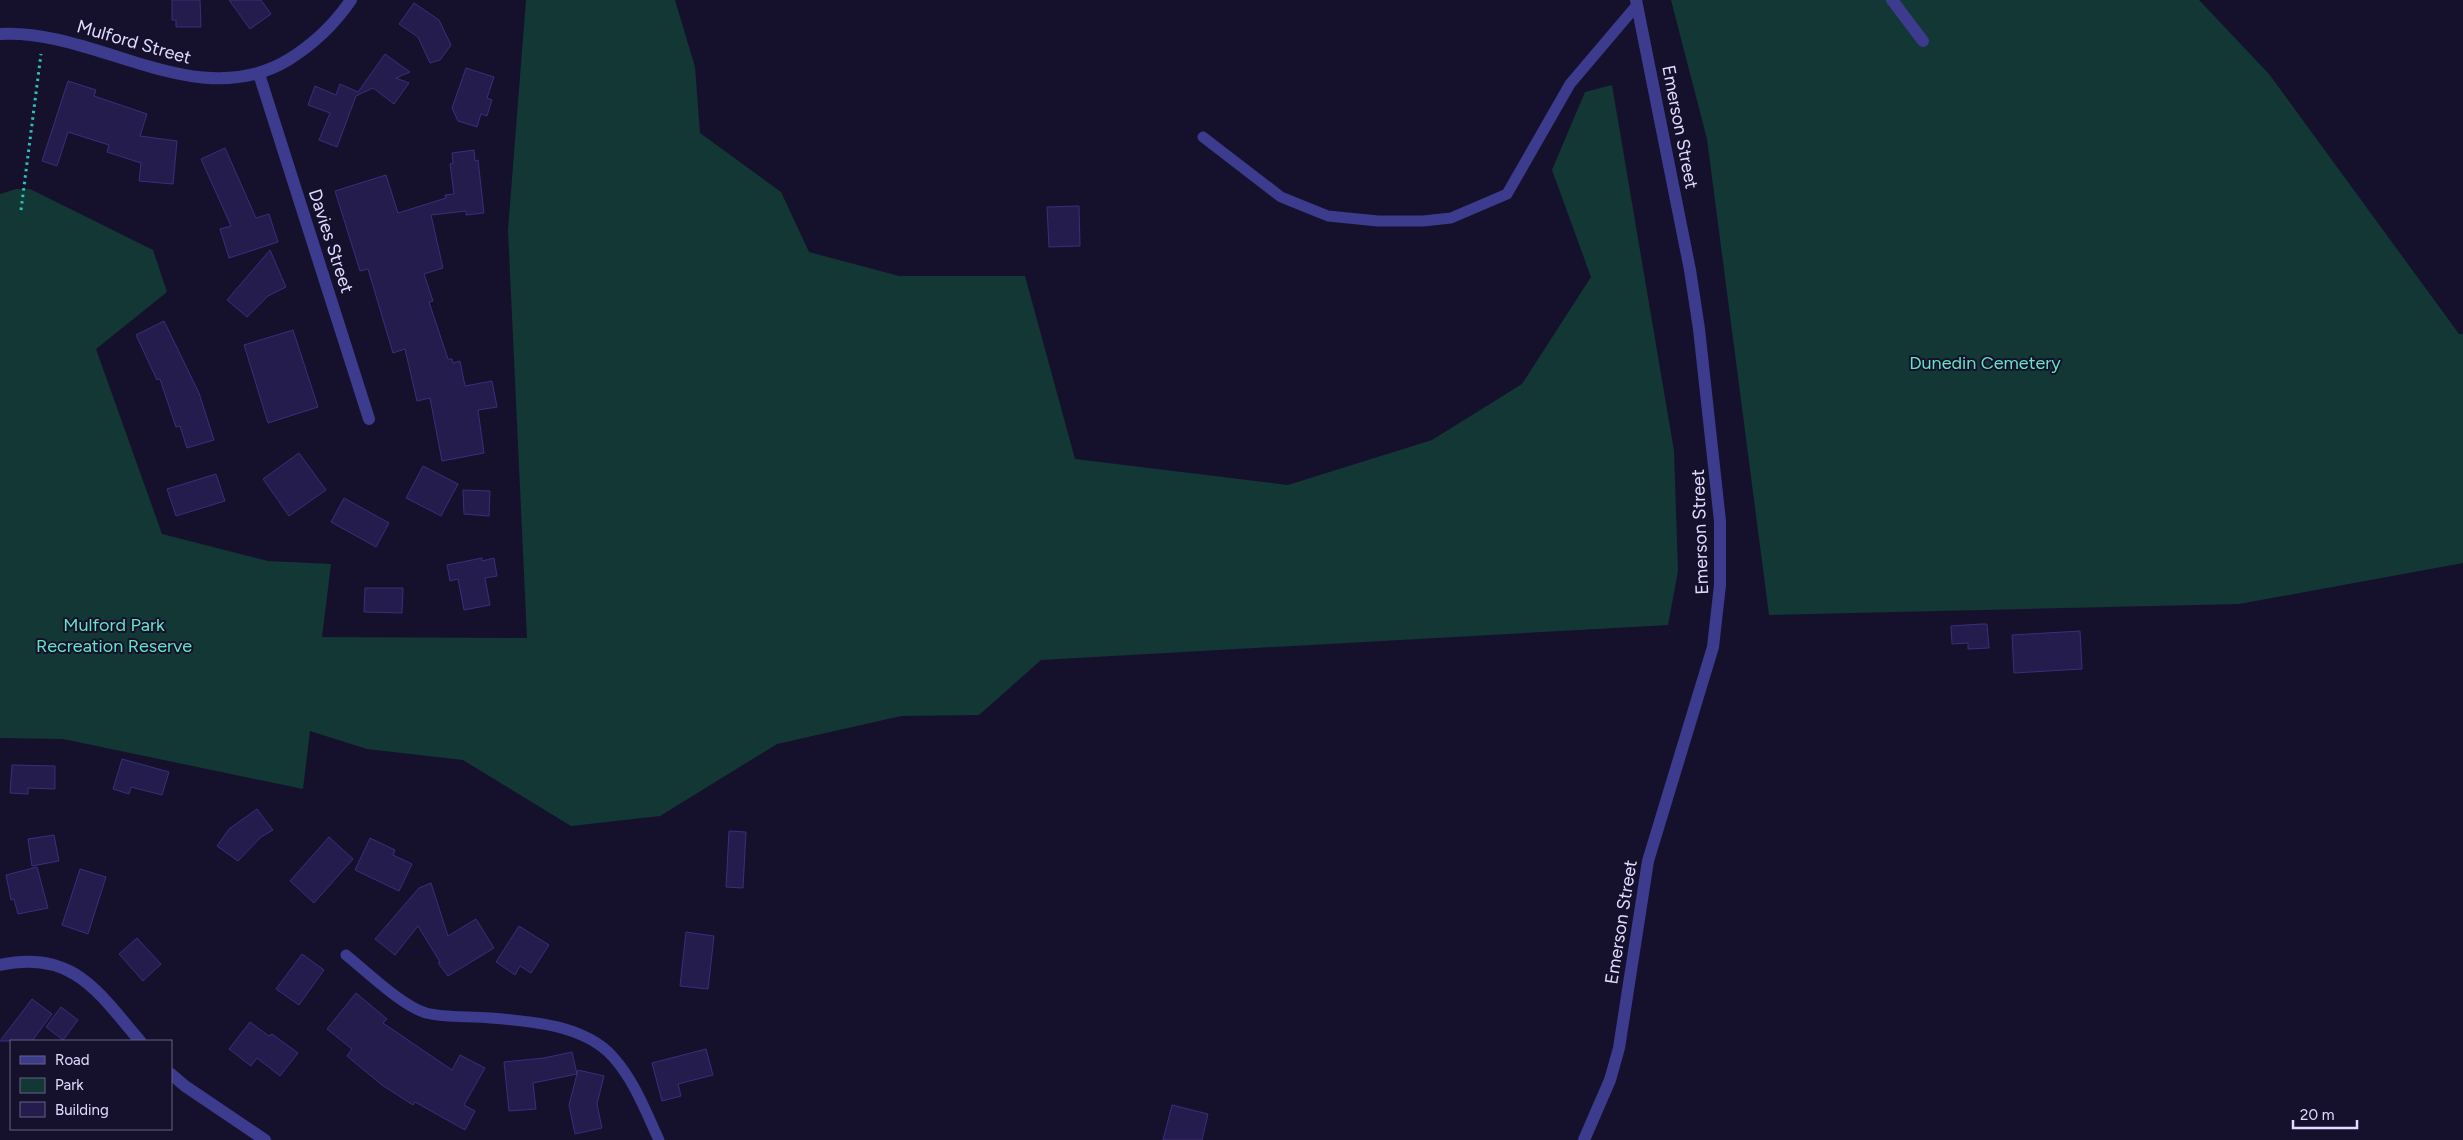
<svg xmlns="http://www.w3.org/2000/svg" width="2463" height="1140" font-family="Figtree,sans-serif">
<rect width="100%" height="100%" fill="#15112d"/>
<!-- green -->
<path fill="#133735" d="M526,0H675L695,67L700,133L781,192L809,252L899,276H1025L1075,459L1288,485L1432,440L1522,384L1591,277L1552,170L1585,92L1612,85L1674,451L1678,571L1668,625L1041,660L979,715L901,716L777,744L660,816L571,826L463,760L367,749L310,731L303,789L63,739L0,738V194L16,189H30L153,250L167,292L96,349L162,534L268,561L331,564L322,637L527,638L508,230Z
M1671,0H2199L2269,74L2459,334H2463V563L2239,604L1769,615L1707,139Z"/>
<!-- building -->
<path fill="#251c4e" stroke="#3c2d7b" d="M172,0H200L201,27H176V20H172Z
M229,0H261L271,14L250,29Z
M414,3L439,20L451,45L440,60L430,63L418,37L399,24Z
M385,54L410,72L396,78L409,83L394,104L373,88L356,96L337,147L319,140L330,113L308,105L315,86L336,95L340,84L358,92Z
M466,68L494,77L487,98L492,100L487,116L481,114L477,127L458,121L452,108Z
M68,81L96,90L94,96L147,114L140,136L177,141L173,184L139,181L141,163L107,152L109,145L68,132L57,166L42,161Z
M225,148L256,218L269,214L278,242L229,258L220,229L231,226L201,159Z
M474,150L475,161L478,160L484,213L466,215V211L431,215L443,268L424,274L433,301L429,302L448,359H452L453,363L460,361L465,386L492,381L497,407L478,410L484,453L442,461L430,398L417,401L405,349L393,353L368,269L360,271L335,191L386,175L398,213L446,198L445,195L454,194L450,164L453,163L452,153Z
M1079,206L1080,246L1049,247L1047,207Z
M270,250L286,287L268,296L247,317L227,300Z
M164,321L199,393L214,440L187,448L180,426L176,427L160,379L157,380L136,335Z
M293,330L318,407L268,423L244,345Z
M299,453L326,490L289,516L263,479Z
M423,466L458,484L441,516L406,498Z
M216,474L225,501L176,516L167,489Z
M463,490L490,491L489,516L464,514Z
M344,498L389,523L376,547L331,522Z
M482,558V561L494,558L497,576L485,578L490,605L464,610L458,579L450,581L447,565Z
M365,588H403L402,613L364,612Z
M1982,624H1987L1989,648L1968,649V643L1952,644L1951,626Z
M2080,631L2082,669L2014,673L2012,635Z
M122,759L169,772L162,795L131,787L129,794L113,789Z
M12,765L55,766V789L28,788V794L10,793Z
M257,809L273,830L261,837L238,861L217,846L229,829Z
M729,831L746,832L743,888L726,887Z
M54,835L59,861L32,866L28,839Z
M329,837L353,859L314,903L290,881Z
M370,838L395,850L393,855L412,864L399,891L355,870Z
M37,867L48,908L18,914L14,899L11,900L6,875Z
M80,869L106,877L88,934L62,925Z
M431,883L448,936L476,919L494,948L448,976L438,963L440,962L418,926L395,955L375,939L419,888Z
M519,926L549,945L531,973L520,966L515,975L496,962Z
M686,932L714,936L708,989L680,986Z
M137,938L161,964L143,981L119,954Z
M302,954L324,970L299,1005L276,989Z
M356,993L387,1019L383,1023L452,1070L460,1055L485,1068L464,1105L475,1111L465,1130L415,1102L413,1105L382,1085L347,1056L352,1049L327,1029Z
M32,999L52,1014L32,1041H0Z
M61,1007L78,1020L63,1040L46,1027Z
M250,1022L269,1036L272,1034L298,1053L280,1076L257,1058L251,1066L229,1049Z
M706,1049L713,1075L678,1084L681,1096L662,1101L652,1063Z
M572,1052L577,1074L533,1083L536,1109L509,1111L504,1062L544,1058Z
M578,1070L604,1076L597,1104L602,1128L575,1134L569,1105Z
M1172,1105L1208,1114L1202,1140H1163Z"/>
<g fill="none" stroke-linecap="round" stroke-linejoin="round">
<!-- path -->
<path stroke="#2dc2b7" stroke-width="3" stroke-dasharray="2.5 4" stroke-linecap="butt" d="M21,210L41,54"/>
<!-- service -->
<path stroke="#3c3b8d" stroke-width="11" d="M1203,137L1281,197L1328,216L1378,221H1423L1451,218L1507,194L1570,84L1637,5
M346,955C366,971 402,1006 426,1013C446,1018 469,1016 490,1018C530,1021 585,1025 613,1057C634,1080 646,1112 659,1140"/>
<!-- minor -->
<path stroke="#3c3b8d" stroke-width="12" d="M1892,0L1923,41
M0,34C96,28 196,115 288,60C314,44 334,25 351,0
M259,74L369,419
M0,965C73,949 98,992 140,1041
M171,1074L185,1086L265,1140
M1584,1140L1610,1080L1619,1048L1648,861L1713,647L1720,585V521L1699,329L1690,270L1636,0"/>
</g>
<g text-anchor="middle" stroke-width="4" stroke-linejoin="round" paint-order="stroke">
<!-- street labels -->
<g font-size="18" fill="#e0dcff" stroke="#15112d">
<text transform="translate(134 42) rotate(16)" y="6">Mulford Street</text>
<text transform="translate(1680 127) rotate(79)" y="6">Emerson Street</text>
<text transform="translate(331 241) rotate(72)" y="6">Davies Street</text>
<text transform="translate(1700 532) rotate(-92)" y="6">Emerson Street</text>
<text transform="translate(1621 922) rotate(-81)" y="6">Emerson Street</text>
</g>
<!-- park labels -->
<g font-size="18" fill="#63e5c2" stroke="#15112d">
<text x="1985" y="369">Dunedin Cemetery</text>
<text x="114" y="631">Mulford Park<tspan x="114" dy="21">Recreation Reserve</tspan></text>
</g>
</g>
<!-- legend -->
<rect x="10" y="1040" width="162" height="90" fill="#15112d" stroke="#666281"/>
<rect x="20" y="1056" width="25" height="8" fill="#3c3b8d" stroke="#666281"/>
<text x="55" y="1065" font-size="15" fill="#e0dcff">Road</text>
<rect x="20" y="1078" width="25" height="15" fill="#133735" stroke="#666281"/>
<text x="55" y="1090" font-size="15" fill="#e0dcff">Park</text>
<rect x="20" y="1102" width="25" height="15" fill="#251c4e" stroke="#666281"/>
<text x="55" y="1115" font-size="15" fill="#e0dcff">Building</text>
<!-- scale -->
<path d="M2293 1120v8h64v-8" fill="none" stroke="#e0dcff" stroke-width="2.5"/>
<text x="2300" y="1120" font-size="15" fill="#e0dcff" stroke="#15112d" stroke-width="4" paint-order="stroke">20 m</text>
</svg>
